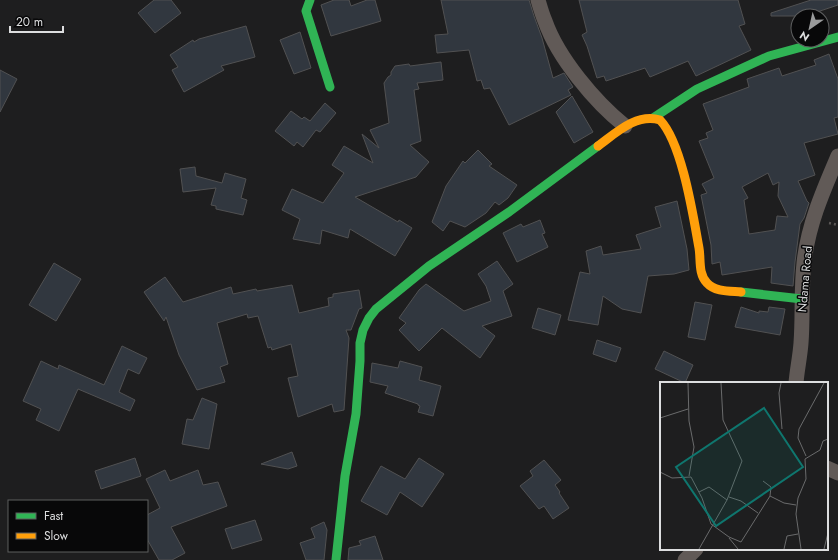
<svg xmlns="http://www.w3.org/2000/svg" width="838" height="560" font-family="Jost,sans-serif">
<rect width="100%" height="100%" fill="#1e1e1f"/>
<!-- building -->
<path fill="#31373f" stroke="#515152" fill-rule="evenodd" d="M154,0H171L181,13L155,33L138,13Z
M334,0H349L351,6L367,0H375L381,21L331,36L321,5Z
M441,0H529L534,16L542,38L553,78L564,73L573,87L568,90L571,95L509,125L490,88L484,89L481,80L477,81L469,50L437,53L435,35L448,34Z
M579,0H738L745,24L739,26L751,50L696,76L688,61L650,77L645,68L606,81L604,76L597,78L587,46L582,35L587,32Z
M811,0H838V5L805,16H771V13Z
M246,26L255,57L221,66L224,70L184,92L172,70L178,67L170,55L193,40L194,42L199,39Z
M300,32L311,68L294,74L280,40Z
M829,54L838,79V117L834,118L838,134L804,143L815,175L798,181L807,201L809,203L804,218L800,224L795,262L793,286L771,283L772,267L722,275L720,262L712,264L711,245L701,195L707,193L702,184L714,178L699,141L708,138L706,133L713,130L703,104L749,87L747,79L779,68L782,76L816,65L814,60ZM768,173L773,185L779,182L778,196L788,217L777,216L775,230L749,234L744,200L748,198L742,187Z
M441,62L443,80L417,83L419,89L414,90L421,141L410,145L429,162L416,177L355,197L398,222L399,220L412,228L395,256L350,229L348,238L322,230L320,244L293,239L300,219L282,210L292,189L323,203L344,173L332,165L344,146L373,163L362,134L379,148L370,130L389,123L384,83L388,77L391,75V72L395,66L409,64L410,66Z
M0,70L17,79L0,112Z
M572,96L593,132L574,143L556,112Z
M325,103L336,113L320,132L316,130L303,147L297,142L294,146L275,131L291,111L302,119L304,117L310,121Z
M478,150L492,164L489,166L517,185L508,198L499,205L495,202L486,213L465,227L450,221L443,231L432,222L446,186L463,161L465,163Z
M195,167L196,176L222,183L225,173L246,179L241,198L247,200L243,215L216,209V206L211,205L216,188L183,192L180,169Z
M677,201L687,249L689,270L674,274L648,276L641,313L622,309L603,296L598,325L568,320L580,272L590,274L586,251L601,246L603,255L641,249L636,235L661,227L655,207Z
M540,220L545,233L542,234L548,247L517,262L503,233L521,224L523,227Z
M497,261L513,284L503,291L512,316L482,326L495,336L480,358L442,328L419,351L399,330L406,323L399,318L419,290L426,284L464,311L491,301L486,286L478,274Z
M54,263L81,279L56,321L29,305Z
M165,277L183,302L231,287L233,294L256,289L257,291L292,285L299,313L329,306L328,298L333,297V294L359,290L362,308L359,309L351,330H346L349,338L344,410L334,412L332,404L298,417L288,378L298,376L291,344L272,350L271,347L268,348L258,316L248,318L247,314L217,323L228,364L220,367L225,382L197,390L179,355L166,317L164,321L144,292Z
M695,302L712,305L705,340L688,337Z
M741,307L759,313V311L768,312L769,307L785,309L780,335L735,327Z
M538,308L561,315L555,335L532,328Z
M597,340L621,348L616,362L593,354Z
M122,346L147,358L139,374L128,369L119,392L135,400L130,411L78,389L59,431L36,420L41,409L23,401L41,361L58,369L59,365L104,385Z
M664,351L693,365L685,383L655,369Z
M400,361L422,367L419,380L441,386L433,416L418,412L420,406L418,405V404L385,393L388,386L370,382L372,363L398,368Z
M202,398L217,404L209,449L182,444L187,419L193,420Z
M292,452L297,466L288,469L261,464Z
M135,458L141,476L101,489L95,471Z
M419,458L444,474L422,507L400,492L387,515L361,501L381,466L405,479Z
M544,460L561,480L555,485L560,492L559,493L569,508L553,519L544,506L539,509L520,486L533,476L530,471Z
M165,470L170,481L198,470L203,485L218,482L227,506L171,527L185,553L172,560H159L147,539V515L160,508L146,479Z
M255,520L262,540L232,549L225,529Z
M324,522L327,530L324,560H306L300,543L315,538L311,528Z
M375,536L383,560H348L349,548L361,545L359,541Z"/>
<g fill="none" stroke-linecap="round" stroke-linejoin="round">
<!-- path -->
<path stroke="#5a5756" stroke-width="2.5" stroke-dasharray="2 3" stroke-linecap="butt" d="M829,223L838,225"/>
<!-- street -->
<path stroke="#615a57" stroke-width="15" d="M538,0C540,7 542,14 545,21C558,58 595,102 625,126
M796,383C797,370 800,357 801,343C803,317 801,290 804,263C808,225 823,191 838,156
M827,468L838,473
M685,560L696,549"/>
<!-- fast -->
<path stroke="#30b455" stroke-width="9" d="M310,0L306,11L330,87
M653,118L697,89L769,56L838,37
M741,292L802,299
M336,560L345,476L356,414L360,361V343L363,330L369,318L376,309L429,266L509,212L598,146"/>
<!-- slow -->
<path stroke="#ff9f0a" stroke-width="9" d="M598,146C616,133 636,113 660,120C682,143 693,215 699,248C701,259 698,274 707,283C715,292 730,291 741,292"/>
</g>
<g text-anchor="middle" stroke-width="3" stroke-linejoin="round" paint-order="stroke">
<!-- street labels -->
<g font-size="12" fill="#dddedf" stroke="#080809">
<text transform="translate(805 279) rotate(-85)" y="4">Ndama Road</text>
</g>
</g>
<!-- overview -->
<g transform="translate(660 382)">
<rect width="168" height="168" fill="#1e1e1f"/>
<path fill="none" stroke="#6a6b6c" stroke-width="1" d="M28,1L29,39L34,65L29,94M121,1L119,11L122,47M0,36L28,27M146,74L138,56L139,47L164,1M0,90L12,96L31,95L42,116L51,142M39,110L49,105L67,118L82,79L63,38L61,1M110,114L124,121L136,123M69,115L81,119L98,131M51,142L69,155L81,160L110,114L111,105L103,99M69,156L78,167M39,167L67,118M124,167L127,154L138,152M141,167L136,132L138,116L146,97L145,77L160,68L163,59L168,57M164,167L168,151"/>
<path fill="#0f766e" fill-opacity="0.15" stroke="#0f766e" stroke-width="2" d="M104,26L143,85L56,144L16,85Z"/>
<rect width="168" height="168" fill="none" stroke="#dddedf" stroke-width="2"/>
</g>
<!-- legend -->
<rect x="8" y="500" width="140" height="52" fill="#080809" stroke="#5d5e5f"/>
<rect x="16" y="513" width="20" height="6" fill="#30b455" stroke="#5d5e5f"/>
<text x="44" y="520" font-size="12" fill="#dddedf">Fast</text>
<rect x="16" y="533" width="20" height="6" fill="#ff9f0a" stroke="#5d5e5f"/>
<text x="44" y="540" font-size="12" fill="#dddedf">Slow</text>
<!-- north arrow -->
<g transform="translate(810 28) rotate(214)"><circle r="19" fill="#080809" stroke="#5d5e5f"/>
<path d="M0-3L7 15L0 10L-7 15Z" fill="#9a9b9c"/>
<text y="-6" font-size="11" font-weight="bold" text-anchor="middle" fill="#dddedf">N</text>
</g>
<!-- scale -->
<path d="M10 26v6h53v-6" fill="none" stroke="#dddedf" stroke-width="2"/>
<text x="16" y="26" font-size="12" fill="#dddedf" stroke="#080809" stroke-width="3" paint-order="stroke">20 m</text>
</svg>
